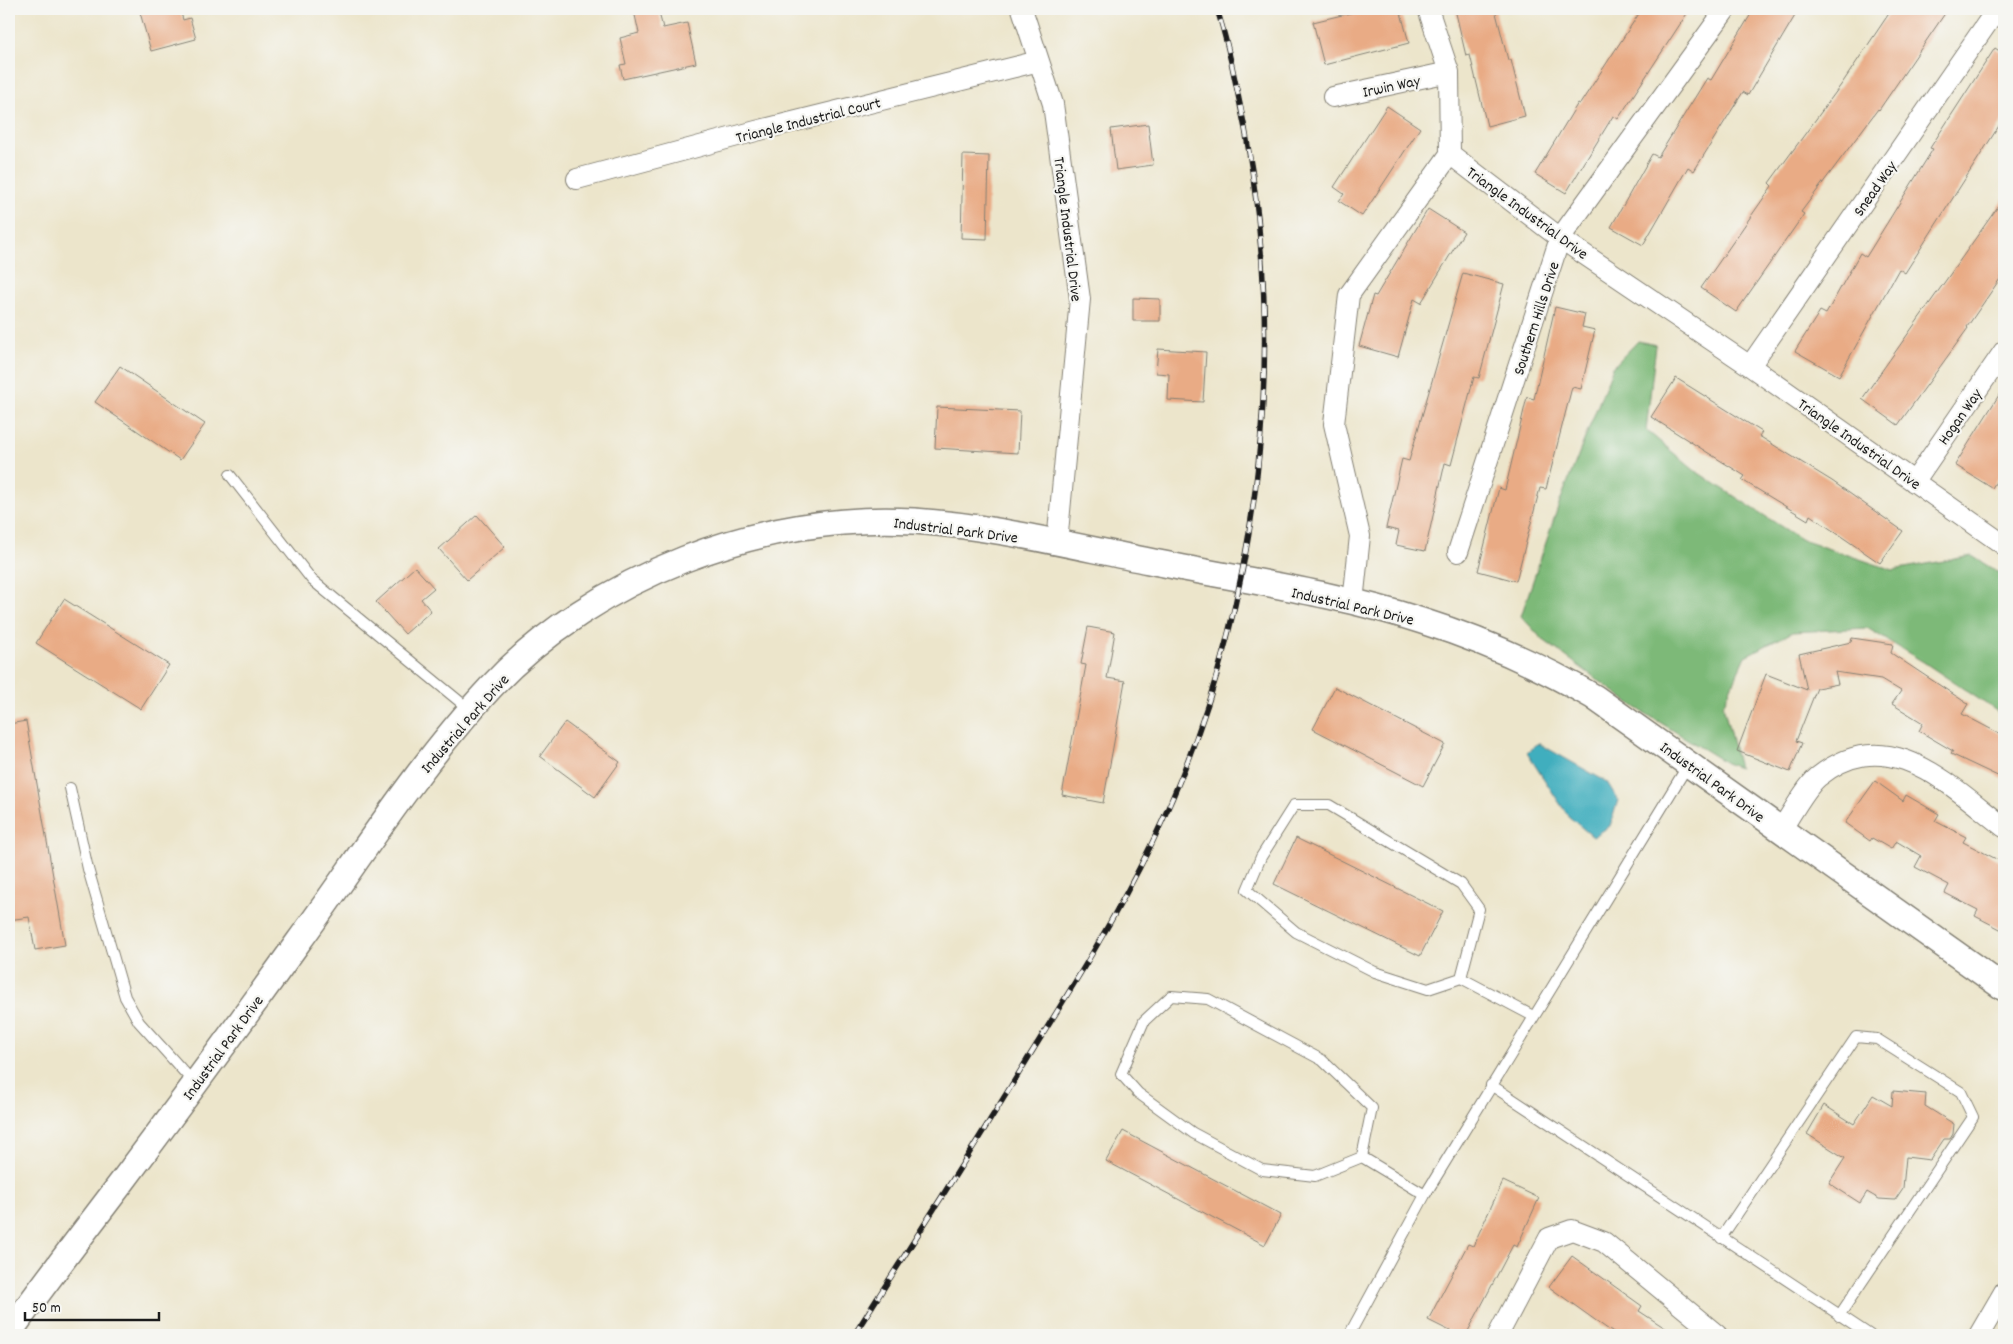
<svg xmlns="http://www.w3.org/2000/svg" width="2013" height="1344" font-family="Dekko,sans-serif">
<rect width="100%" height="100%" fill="#f6f6f2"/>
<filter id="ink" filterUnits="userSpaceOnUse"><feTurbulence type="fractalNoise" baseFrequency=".02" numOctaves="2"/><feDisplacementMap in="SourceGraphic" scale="10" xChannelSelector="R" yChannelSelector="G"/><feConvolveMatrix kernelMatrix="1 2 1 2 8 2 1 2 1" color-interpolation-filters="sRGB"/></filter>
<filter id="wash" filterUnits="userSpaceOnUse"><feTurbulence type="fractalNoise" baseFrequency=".0096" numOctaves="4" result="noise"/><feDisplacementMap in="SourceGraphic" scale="20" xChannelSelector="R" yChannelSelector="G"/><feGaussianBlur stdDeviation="1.12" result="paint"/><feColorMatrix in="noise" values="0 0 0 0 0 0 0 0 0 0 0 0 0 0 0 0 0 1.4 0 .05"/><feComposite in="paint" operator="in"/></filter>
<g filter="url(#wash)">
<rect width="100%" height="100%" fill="#ece5cb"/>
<!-- forest -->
<path fill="#7db978" stroke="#4c6a4a" d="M1638,341L1656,345L1646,430L1694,470L1802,540L1893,570L1972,556L2004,576V716L1925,663L1867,628L1793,632L1745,656L1723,705L1739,768L1726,763L1635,707L1542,639L1521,616L1559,504L1613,367Z"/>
<!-- water -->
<path fill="#41aebe" stroke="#2e656d" d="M1538,743L1607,782L1618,800L1610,826L1593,837L1568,816L1527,753Z"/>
<g id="blocks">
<!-- building -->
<path fill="#e9ab85" d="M139,9H180L183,20L190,18L196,39L151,51Z
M645,9H658L663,28L687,23L696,63L623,79L620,65L626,64L620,38L639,33L634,11Z
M1367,9H1400L1409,43L1324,65L1313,22Z
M1455,9H1495L1508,60H1511L1525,116L1487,126L1470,55L1466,56Z
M1642,9H1690L1618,119L1613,116L1566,193L1535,174L1578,103L1580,104Z
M1754,9H1799L1748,95L1743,92L1694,171L1688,167L1643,245L1611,227L1652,154L1658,157L1707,78L1711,80Z
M1892,9H1948L1879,110L1878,109L1801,212L1804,214L1736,312L1701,288L1772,186L1769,183L1841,85Z
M1995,48L2004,54V118L1905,273L1899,269L1839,376L1795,351L1820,311L1826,314L1860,253L1866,257L1933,149L1930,148Z
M1387,106L1420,128L1362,216L1339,201L1344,194L1334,187Z
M1148,124L1153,165L1116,170L1111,129Z
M963,155L989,156L987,239L961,238Z
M2004,198V273L1967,327L1968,328L1898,425L1862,399Z
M1428,209L1464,232L1421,303L1414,299L1398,357L1359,346L1373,295L1376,296Z
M1463,273L1504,284L1479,378L1474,377L1451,465L1445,463L1425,551L1396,545L1399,531L1386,528L1402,459L1409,461Z
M1133,298L1160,299V321H1133Z
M1555,307L1585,314L1582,327L1595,330L1581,389L1572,387L1546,489L1540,488L1516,581L1478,571L1499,488L1505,490L1527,397L1534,399Z
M1158,349L1206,352L1203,402L1168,400L1169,374L1156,373Z
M120,366L205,424L180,460L95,402Z
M1676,378L1762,432L1759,436L1832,481L1903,531L1880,563L1810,515L1808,520L1742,480L1745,476L1651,417Z
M2004,387V469L1992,488L1955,465Z
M937,407L1020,411L1018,453L935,448Z
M477,515L505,547L467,580L439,549Z
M415,567L434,588L421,599L431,611L405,634L376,602Z
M64,599L169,665L141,709L36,643Z
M1088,627L1115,632L1107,678L1125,681L1103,803L1062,795L1086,665L1081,664Z
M1852,638L1893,644L1891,653L1968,704L1962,714L2004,736V779L1951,754L1953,751L1919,731L1923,723L1892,704L1901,691L1881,679L1835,672L1838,684L1817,688L1796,741L1802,743L1790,772L1737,751L1766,674L1807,690L1799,654L1851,642Z
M1335,687L1445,744L1423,786L1313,729Z
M26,721L65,945L35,950L29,917L9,920V724Z
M565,722L620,762L595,797L540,756Z
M1875,781L1903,801L1906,795L1939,814L1935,821L1966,837L1963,842L2004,863V931L1975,916L1978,910L1945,893L1949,885L1915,867L1921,856L1896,841L1891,849L1872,838L1870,841L1845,823Z
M1296,838L1443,911L1420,956L1274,884Z
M1893,1091L1926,1094L1925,1106L1954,1124L1953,1134L1950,1139H1944L1930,1160L1906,1157L1903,1188L1895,1200L1879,1199L1867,1192L1860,1203L1829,1183L1845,1158L1807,1134L1824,1105L1854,1124L1873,1095L1892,1106Z
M1123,1131L1281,1215L1265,1245L1106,1161Z
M1503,1181L1539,1198L1517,1247L1513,1245L1466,1335H1458L1428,1320L1468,1244L1473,1246Z
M1572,1256L1642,1306L1639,1311L1676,1335H1616L1549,1287Z"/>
</g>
</g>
<g filter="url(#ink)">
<use href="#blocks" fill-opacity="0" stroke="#848074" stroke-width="1"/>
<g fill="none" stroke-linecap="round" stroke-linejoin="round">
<!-- service casing -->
<g stroke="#848074" stroke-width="12">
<path id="service" d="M230,475L312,580L470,710
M70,788L88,869L125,997L139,1022L195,1084
M1461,978L1428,989L1375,972L1296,932L1247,890L1261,857L1294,805H1329L1461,884L1479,909L1461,978L1533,1016
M1491,1085L1870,1335
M1362,1157L1372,1108L1322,1060L1208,999L1171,996L1144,1021L1121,1074L1138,1093L1193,1133L1262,1170L1315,1176L1362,1157L1425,1195
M1721,1238L1856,1037L1877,1039L1961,1092L1973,1117L1839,1316
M1349,1335L1425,1195L1688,765"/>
</g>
<!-- minor casing -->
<g stroke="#848074" stroke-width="22">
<path id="minor" d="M1022,9L1053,104L1080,299L1057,543
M1428,9L1449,72L1450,154
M1333,97L1449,72
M577,179L756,131L1039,61
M1750,366L1997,9
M1914,482L2004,351
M1458,552L1560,238L1726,9
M1353,602L1360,536L1334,424L1349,295L1450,154L1560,238L1750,366L2004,545
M1781,830C1791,815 1805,788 1818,777C1888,720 1949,785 2004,827
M1498,1335L1549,1238L1572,1230L1604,1242L1717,1335
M1979,1335L2004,1292"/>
</g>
<!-- tertiary casing -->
<g stroke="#848074" stroke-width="28">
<path id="tertiary" d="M9,1333C45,1282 84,1232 122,1182C182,1102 241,1022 299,941C361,856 419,764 491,687C595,576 763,512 914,521C993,526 1072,546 1149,561C1240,580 1334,592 1422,621C1482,640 1539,665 1594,697L2004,988"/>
</g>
<!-- service -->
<use href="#service" stroke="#fff" stroke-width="10"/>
<!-- minor -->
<use href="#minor" stroke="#fff" stroke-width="20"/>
<!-- tertiary -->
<use href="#tertiary" stroke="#fff" stroke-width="25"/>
<!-- rail casing -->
<g stroke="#1c1c1c" stroke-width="5.5">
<path id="rail" d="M854,1335C913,1242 973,1149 1030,1055C1073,986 1116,917 1152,843C1264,611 1293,336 1236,85C1231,60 1225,34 1217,9"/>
</g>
<!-- rail -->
<use href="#rail" stroke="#f6f6f2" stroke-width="4" stroke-dasharray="11" stroke-linecap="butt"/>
</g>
</g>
<g text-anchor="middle" stroke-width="4.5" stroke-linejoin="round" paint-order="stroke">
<!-- street labels -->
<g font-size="16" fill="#1c1c1c" stroke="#f6f6f2">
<text transform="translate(1391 85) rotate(-12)" y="6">Irwin Way</text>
<text transform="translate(808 119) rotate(-14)" y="6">Triangle Industrial Court</text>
<text transform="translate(1874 188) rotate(-55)" y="6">Snead Way</text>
<text transform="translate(1528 212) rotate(36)" y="6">Triangle Industrial Drive</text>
<text transform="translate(1069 229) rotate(83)" y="6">Triangle Industrial Drive</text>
<text transform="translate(1535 318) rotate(-72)" y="6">Southern Hills Drive</text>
<text transform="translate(1959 416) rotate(-55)" y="6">Hogan Way</text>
<text transform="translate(1860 443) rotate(35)" y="6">Triangle Industrial Drive</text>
<text transform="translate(956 529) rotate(7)" y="6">Industrial Park Drive</text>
<text transform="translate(1353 605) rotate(13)" y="6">Industrial Park Drive</text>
<text transform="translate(464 723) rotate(-49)" y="6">Industrial Park Drive</text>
<text transform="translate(1713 781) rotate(36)" y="6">Industrial Park Drive</text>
<text transform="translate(222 1047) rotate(-54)" y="6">Industrial Park Drive</text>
</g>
</g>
<!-- margin -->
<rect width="2013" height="1344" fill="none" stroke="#f6f6f2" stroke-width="30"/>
<!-- scale -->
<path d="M25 1312v8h134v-8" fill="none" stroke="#1c1c1c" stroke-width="2.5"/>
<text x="32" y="1312" font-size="15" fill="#1c1c1c" stroke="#f6f6f2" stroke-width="4" paint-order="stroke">50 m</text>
</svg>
